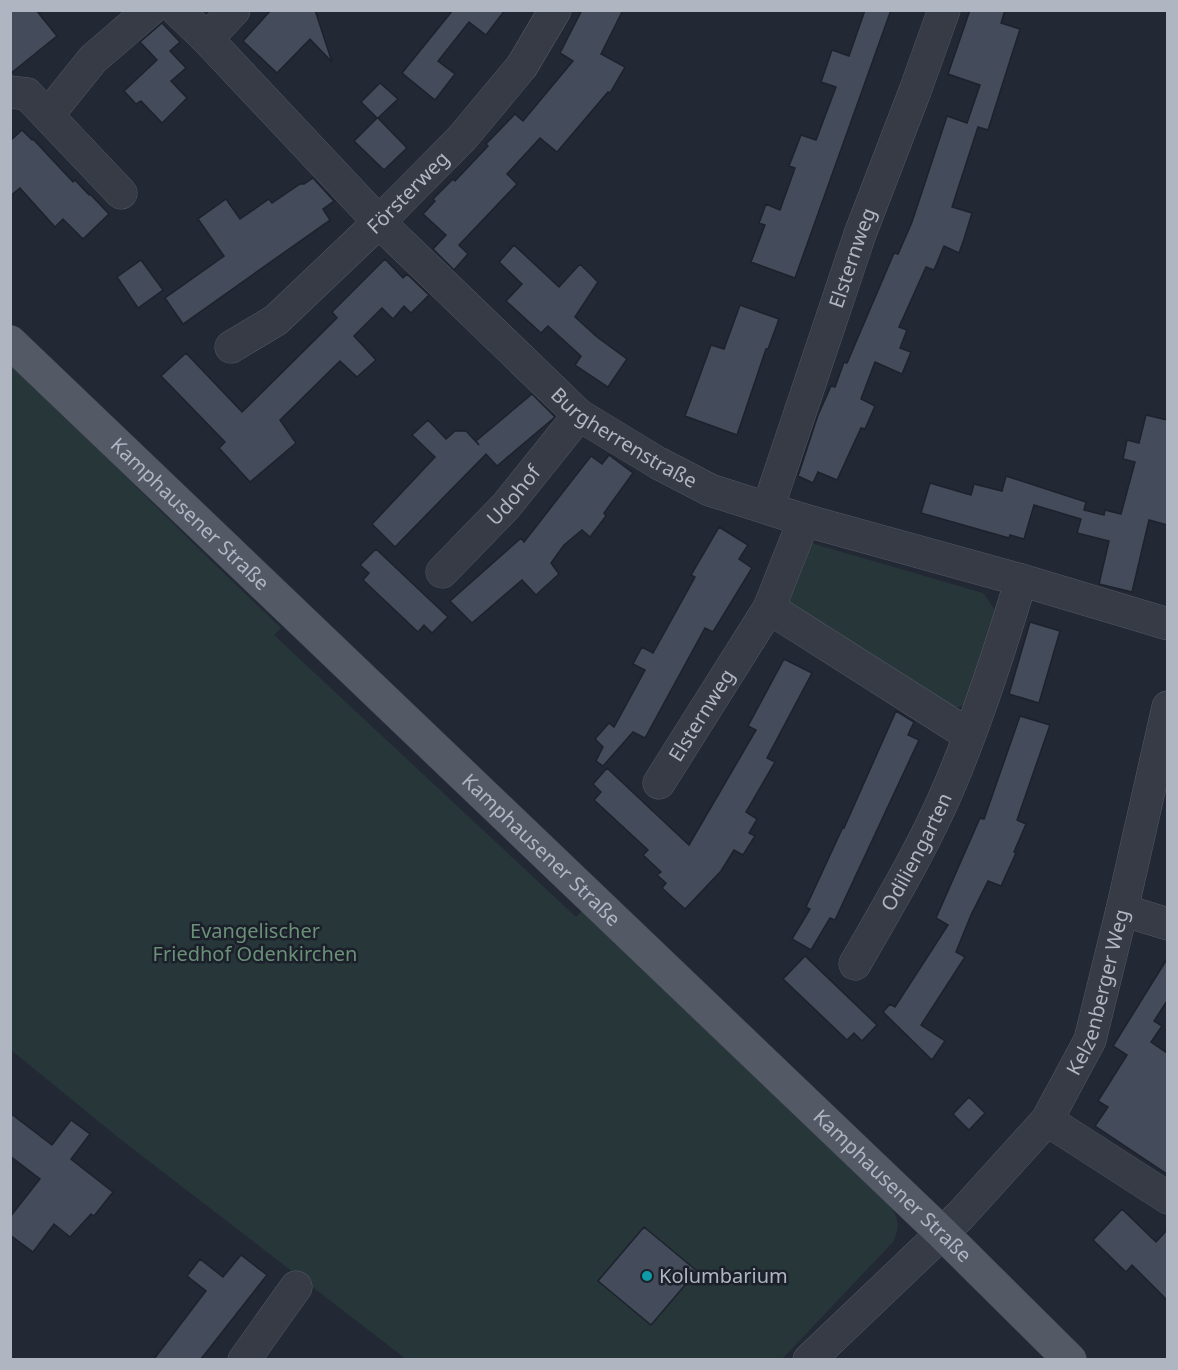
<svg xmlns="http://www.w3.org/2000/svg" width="1178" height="1370" font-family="'Noto Sans',sans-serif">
<rect width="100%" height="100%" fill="#232835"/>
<!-- green -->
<path fill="#273639" d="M10,362L202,552L281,628L274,635L576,917L582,911L888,1203C898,1216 901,1227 893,1242L782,1359H406L124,1142L11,1050Z
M811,543L983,593L995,610L965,705L949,710L786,607Z"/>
<!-- building -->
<path fill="#444b5a" stroke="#1d222c" stroke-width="1.5" d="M10,10H36L57,36L10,74Z
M271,10H315L332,62L310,39L277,73L243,41Z
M453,10H505L486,35L469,22L438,61L455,74L435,100L402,73Z
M582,10H623L601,54L625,67L610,93L608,92L557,152L540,138L507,174L517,184L459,245L468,254L454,270L433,249L446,235L423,214L435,201L433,199L453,179L455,181L488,146L486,144L515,114L523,121L573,61L560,53Z
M865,10H891L795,278L751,262L765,225L759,223L766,204L780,210L795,168L789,166L801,135L816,140L836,87L821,82L832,50L849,56Z
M970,10H1005L1001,23L1020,29L988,130L978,127L952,207L972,213L964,239L959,253L944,246L934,270L926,267L899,327L907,330L900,348L911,352L902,374L875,362L861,399L875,406L865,429L861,428L837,480L818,472L813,483L798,476L818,415L831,386L835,387L844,362L847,363L894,253L898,254L912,222L947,116L967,123L980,85L948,74Z
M162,23L180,42L170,51L186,68L171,81L187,98L162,123L141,101L136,104L124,91L157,60L140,42Z
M380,83L398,99L378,118L407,148L384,170L354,141L377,118L361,102Z
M22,130L32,140L33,139L73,182L75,180L89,195L90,194L109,214L83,239L63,219L55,227L20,188L10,196V141Z
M313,178L334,201L323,209L330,220L183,324L165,298L224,256L198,219L226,199L240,219L269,199L272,203L300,184H304Z
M514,245L559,287L580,264L598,282L575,317L597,337L627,359L608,387L575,365L581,356L548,326L541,333L506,301L522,284L499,262Z
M385,259L403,278L407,274L429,295L411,313L404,306L393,319L382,308L354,336L376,360L357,377L340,361L280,420L296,443L250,482L219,448L225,442L161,376L186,353L242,412L337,318L332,312Z
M141,260L163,290L138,308L117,277Z
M740,305L779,319L768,349H766L737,435L685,416L711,345L724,349Z
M532,394L555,417L497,466L486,454L395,547L372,524L435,457L412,435L428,420L446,439L455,431H466L479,445L476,441Z
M1146,415L1167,420V525L1149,520L1132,592L1099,584L1109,541L1077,533L1081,519L1034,505L1024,539L1010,535L1009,538L921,513L930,483L971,495L974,484L1002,491L1006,476L1086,502L1084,510L1104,515L1105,510L1121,514L1135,462L1123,459L1127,440L1139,443Z
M609,455L633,473L604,513L606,516L590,537L582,530L564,545L551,563L559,574L536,595L522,580L472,623L450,601L521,538L524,542L591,456L602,464Z
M719,527L748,545L739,559L752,568L713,632L705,628L645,738L633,732L603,766L596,761L603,747L595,739L609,723L614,727L645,670L633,664L642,647L653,653L695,577L691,575Z
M376,549L448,617L432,633L424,625L418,632L363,580L369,573L360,565Z
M1030,622L1060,631L1039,703L1009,694Z
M784,659L812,673L767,758L775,762L746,812L757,819L749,833L755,836L743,855L734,850L721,871L685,909L662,888L666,883L657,875L661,872L643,855L648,850L594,800L601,792L593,784L607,768L689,845L756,730L748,726Z
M896,711L914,722L908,735L919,740L835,920L830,918L811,950L792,939L810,909L806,907L843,827L844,828Z
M1020,716L1050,725L1017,820L1026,824L1014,852L1016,853L1001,886L988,881L971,915L956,952L965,957L921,1025L945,1041L932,1060L883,1012L890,1004L895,1007L948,925L936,918L980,818L984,819Z
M805,956L877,1025L862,1041L854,1033L847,1040L783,979Z
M1167,959V1001L1154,1021L1162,1026L1151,1042L1167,1053V1174L1095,1126L1108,1107L1098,1101L1127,1055L1113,1046Z
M969,1097L985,1113L969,1130L953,1114Z
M10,1113L52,1145L71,1120L90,1134L71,1159L113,1192L94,1216L91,1214L70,1237L54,1224L33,1252L10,1235V1217L40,1179L10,1156Z
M1122,1209L1156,1242L1167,1230V1300L1132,1265L1126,1272L1093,1240Z
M644,1227L697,1271L651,1325L598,1281Z
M241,1255L267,1275L201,1359H154L206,1291L187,1276L200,1259L223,1277Z"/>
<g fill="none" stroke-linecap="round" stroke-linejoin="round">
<!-- minor casing -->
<g stroke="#535864" stroke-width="33">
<g id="minor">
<path id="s1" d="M177,10L207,39L379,222L579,415L658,463L710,490L804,520L1021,580L1168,624"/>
<path d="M207,39L234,10"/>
<path d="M10,92L27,94L121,193"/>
<path d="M48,115L93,59L150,10"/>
<path id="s2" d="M231,347L276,320L379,222L462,138L522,66L555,10"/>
<path id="s3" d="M768,508L860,234L915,91L944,10"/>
<path id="s4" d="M442,572L506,506L579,415"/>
<path d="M769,608L969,735"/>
<path id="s5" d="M659,783L769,608L804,520"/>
<path d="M1122,910L1168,924"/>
<path id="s6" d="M855,964C888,906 923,848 949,787C978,719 1000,650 1021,580"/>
<path d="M1047,1120L1168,1198"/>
<path d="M244,1360L296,1287"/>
<path id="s7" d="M809,1360L960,1216L1047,1120L1090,1040L1122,910L1168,707"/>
</g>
</g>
<!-- major casing -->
<g stroke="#3f444f" stroke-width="34">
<g id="major">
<path id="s8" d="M10,342L942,1233L1070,1360"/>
</g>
</g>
<!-- minor -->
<use href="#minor" stroke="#363b46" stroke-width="32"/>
<!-- major -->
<use href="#major" stroke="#545966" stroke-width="33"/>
</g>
<!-- markers -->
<circle fill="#0f9aa8" stroke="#1b202a" stroke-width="2" cx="647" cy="1276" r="6"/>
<g text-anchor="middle" stroke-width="5" stroke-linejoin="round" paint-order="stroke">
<!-- street labels -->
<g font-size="20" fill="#b0b5c2" stroke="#1b202a">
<text dy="7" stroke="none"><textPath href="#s2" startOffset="236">Försterweg</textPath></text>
<text dy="7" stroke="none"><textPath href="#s3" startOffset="264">Elsternweg</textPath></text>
<text dy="7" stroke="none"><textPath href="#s1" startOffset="621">Burgherrenstraße</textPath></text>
<text dy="7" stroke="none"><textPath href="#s4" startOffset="105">Udohof</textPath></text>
<text dy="7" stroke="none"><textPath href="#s8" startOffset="249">Kamphausener Straße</textPath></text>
<text dy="7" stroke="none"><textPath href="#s5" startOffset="80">Elsternweg</textPath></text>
<text dy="7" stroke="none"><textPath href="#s8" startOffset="735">Kamphausener Straße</textPath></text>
<text dy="7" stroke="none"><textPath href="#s6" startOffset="128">Odiliengarten</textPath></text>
<text dy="7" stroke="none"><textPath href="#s7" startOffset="477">Kelzenberger Weg</textPath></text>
<text dy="7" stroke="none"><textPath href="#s8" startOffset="1221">Kamphausener Straße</textPath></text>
</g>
<!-- park labels -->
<g font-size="20" fill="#6b9078" stroke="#1b202a">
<text x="255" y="938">Evangelischer<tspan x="255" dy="23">Friedhof Odenkirchen</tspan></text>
</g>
<!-- poi labels -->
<g font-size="20" fill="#b0b5c2" stroke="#1b202a" text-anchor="start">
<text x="659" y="1283">Kolumbarium</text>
</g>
</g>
<!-- border -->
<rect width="1178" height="1370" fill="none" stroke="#b0b5c2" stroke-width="24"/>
</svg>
